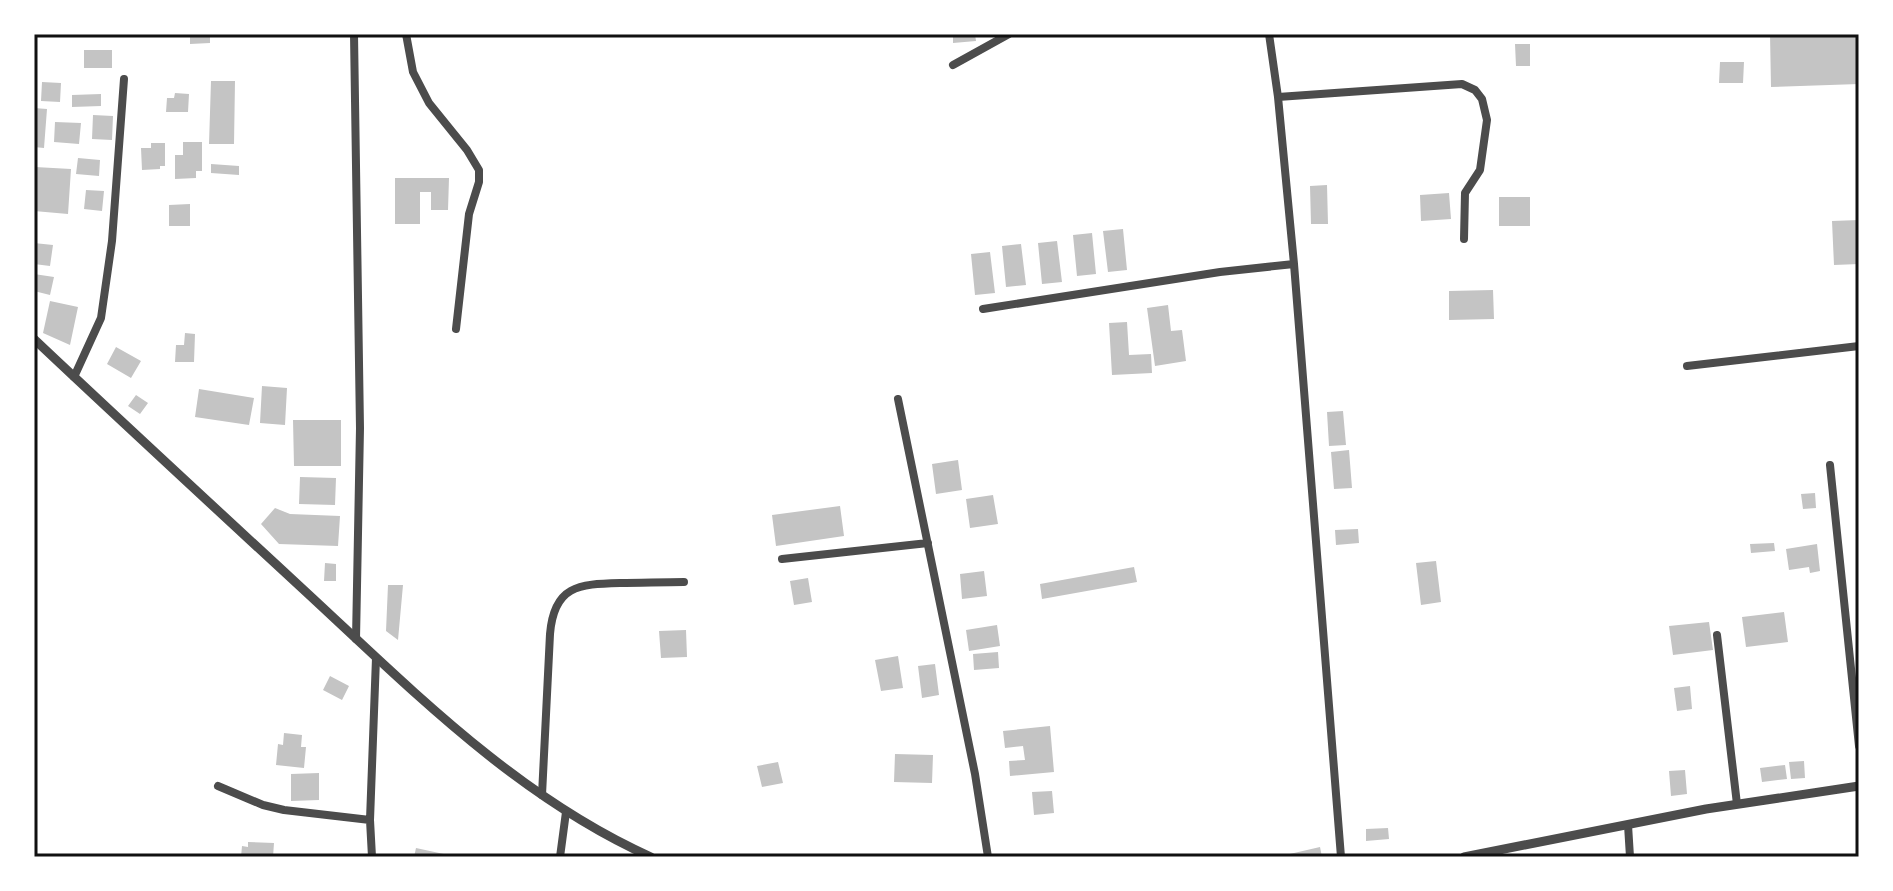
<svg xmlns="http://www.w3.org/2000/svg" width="1893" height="891" font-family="'DejaVu Sans',sans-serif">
<rect width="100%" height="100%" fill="#fff"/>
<!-- building -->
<path fill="#c4c4c4" d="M190,34H210V43L190,44Z
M953,34H975L976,41L953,43Z
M1770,34H1859V84L1771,87Z
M1515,44H1530V66H1516Z
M84,50H112V68H84Z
M1720,62H1744L1743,83H1719Z
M211,81H235L234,144H209Z
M42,82L61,83L60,102L41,101Z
M175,93L189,94L188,112H166L167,98H174Z
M101,94V106L72,107V95Z
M34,108L47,109L44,148L34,147Z
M93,115L113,116L112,140L92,139Z
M55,122L81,123L79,144L54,142Z
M183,142H202V171H196V178L175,179V155H183Z
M151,143H165V166H160V169L142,170L141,148H151Z
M78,158L100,160L99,176L76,174Z
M211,164L239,166V175L211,173Z
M35,167L71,169L68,214L34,211Z
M395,178H449L448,210H431V192H420V224H395Z
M1327,185L1328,224H1311L1310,186Z
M86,190L104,191L102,211L84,209Z
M1449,193L1451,219L1421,221L1420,195Z
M1499,197H1530V226H1499Z
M190,204V226H169V205Z
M1859,220V264L1834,265L1832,221Z
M1123,229L1127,270L1108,272L1103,231Z
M1092,233L1096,274L1077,276L1073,235Z
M1057,241L1062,282L1042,284L1038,243Z
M34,243L53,245L50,266L34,264Z
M1021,244L1026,285L1006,287L1002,246Z
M990,252L995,293L975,295L971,254Z
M34,274L54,277L50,295L34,291Z
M1493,290L1494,319L1449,320V291Z
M50,301L78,307L70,345L43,333Z
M1168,305L1171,331L1182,330L1186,361L1155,366L1147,308Z
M1127,322L1129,355L1151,354L1152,373L1112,375L1109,323Z
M185,333L195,334L194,362H175L176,345H184Z
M116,347L141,361L131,378L107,364Z
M262,386L287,388L285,425L260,423Z
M199,389L254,398L249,425L195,417Z
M136,395L148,403L140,414L128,406Z
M1343,411L1346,445L1329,446L1327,412Z
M293,420H341V466H294Z
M1349,450L1352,488L1334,489L1331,452Z
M958,460L962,490L936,494L932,464Z
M300,477L336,478L335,505L299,504Z
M1815,493L1816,508L1803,509L1801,494Z
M993,495L998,524L970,528L966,499Z
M840,506L844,536L776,546L772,515Z
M275,508L290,514L340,516L338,546L279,544L261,524Z
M1358,529L1359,543L1336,545L1335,530Z
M1774,543L1775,551L1751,553L1750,544Z
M1817,544L1820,571L1810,573L1809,567L1789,570L1786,549Z
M1436,561L1441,602L1421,605L1416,563Z
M325,563L336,564V581H324Z
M1134,567L1137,582L1042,599L1040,584Z
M984,571L987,596L962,599L960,574Z
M808,578L812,602L794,605L790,581Z
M388,585H403L398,640L386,631Z
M1784,612L1788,642L1746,647L1742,617Z
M1709,622L1713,650L1673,655L1669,626Z
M997,625L1000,646L969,651L966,630Z
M686,630L687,657L661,658L659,631Z
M998,652L999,668L974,670L973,654Z
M898,656L903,688L881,691L875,660Z
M935,664L939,695L922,698L918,666Z
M330,676L349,686L342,700L323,690Z
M1690,686L1692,709L1677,711L1674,688Z
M1050,726L1054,772L1010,776L1009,761L1025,760L1023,746L1005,748L1003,731Z
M284,733L302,735L301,747H306L304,768L276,765L278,744L283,745Z
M895,754L933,755L932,783L894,782Z
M1804,761L1805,778L1791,779L1789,762Z
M778,762L783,783L762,787L757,766Z
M1785,765L1787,779L1762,782L1760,768Z
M1685,770L1687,794L1671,796L1669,771Z
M319,773V800L291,801V774Z
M1052,791L1054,813L1034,815L1032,792Z
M1388,828L1389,839L1366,841V829Z
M248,842L274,843L273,857H241L242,846L248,847Z
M1320,847L1322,857H1281V856Z
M416,848L453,856V857H414Z"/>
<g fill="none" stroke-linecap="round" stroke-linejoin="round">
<!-- minor -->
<path stroke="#4c4c4c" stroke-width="8" d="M354,34L360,428L356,639
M406,34L413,72L429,103L467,150L479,170V182L469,214L456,329
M1269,34L1278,97L1294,264L1341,857
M953,65L1009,34
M1278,97L1462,84L1475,90L1482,99L1487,120L1480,170L1465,193L1464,239
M983,309L1220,272L1294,264
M1687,366L1859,346
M74,377L101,318L112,241L124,79
M898,399L975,774L988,857
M1830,465L1859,746
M782,559L928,543
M1717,635L1737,804
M218,786L263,805L284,810L370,820
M542,795L550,634C554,586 578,584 620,583C641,583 662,582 684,582
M1628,825L1630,857
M372,857L370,820L376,658
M560,857L566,812"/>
<!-- tertiary -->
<path stroke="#4c4c4c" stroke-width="9" d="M34,339C124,424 215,508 306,592C412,690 517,797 651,857
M1464,857L1706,809L1859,786"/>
</g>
<!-- border -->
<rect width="1893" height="891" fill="none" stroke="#ffffff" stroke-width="72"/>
<rect x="36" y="36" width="1821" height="819" fill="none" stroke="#111" stroke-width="3"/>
</svg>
